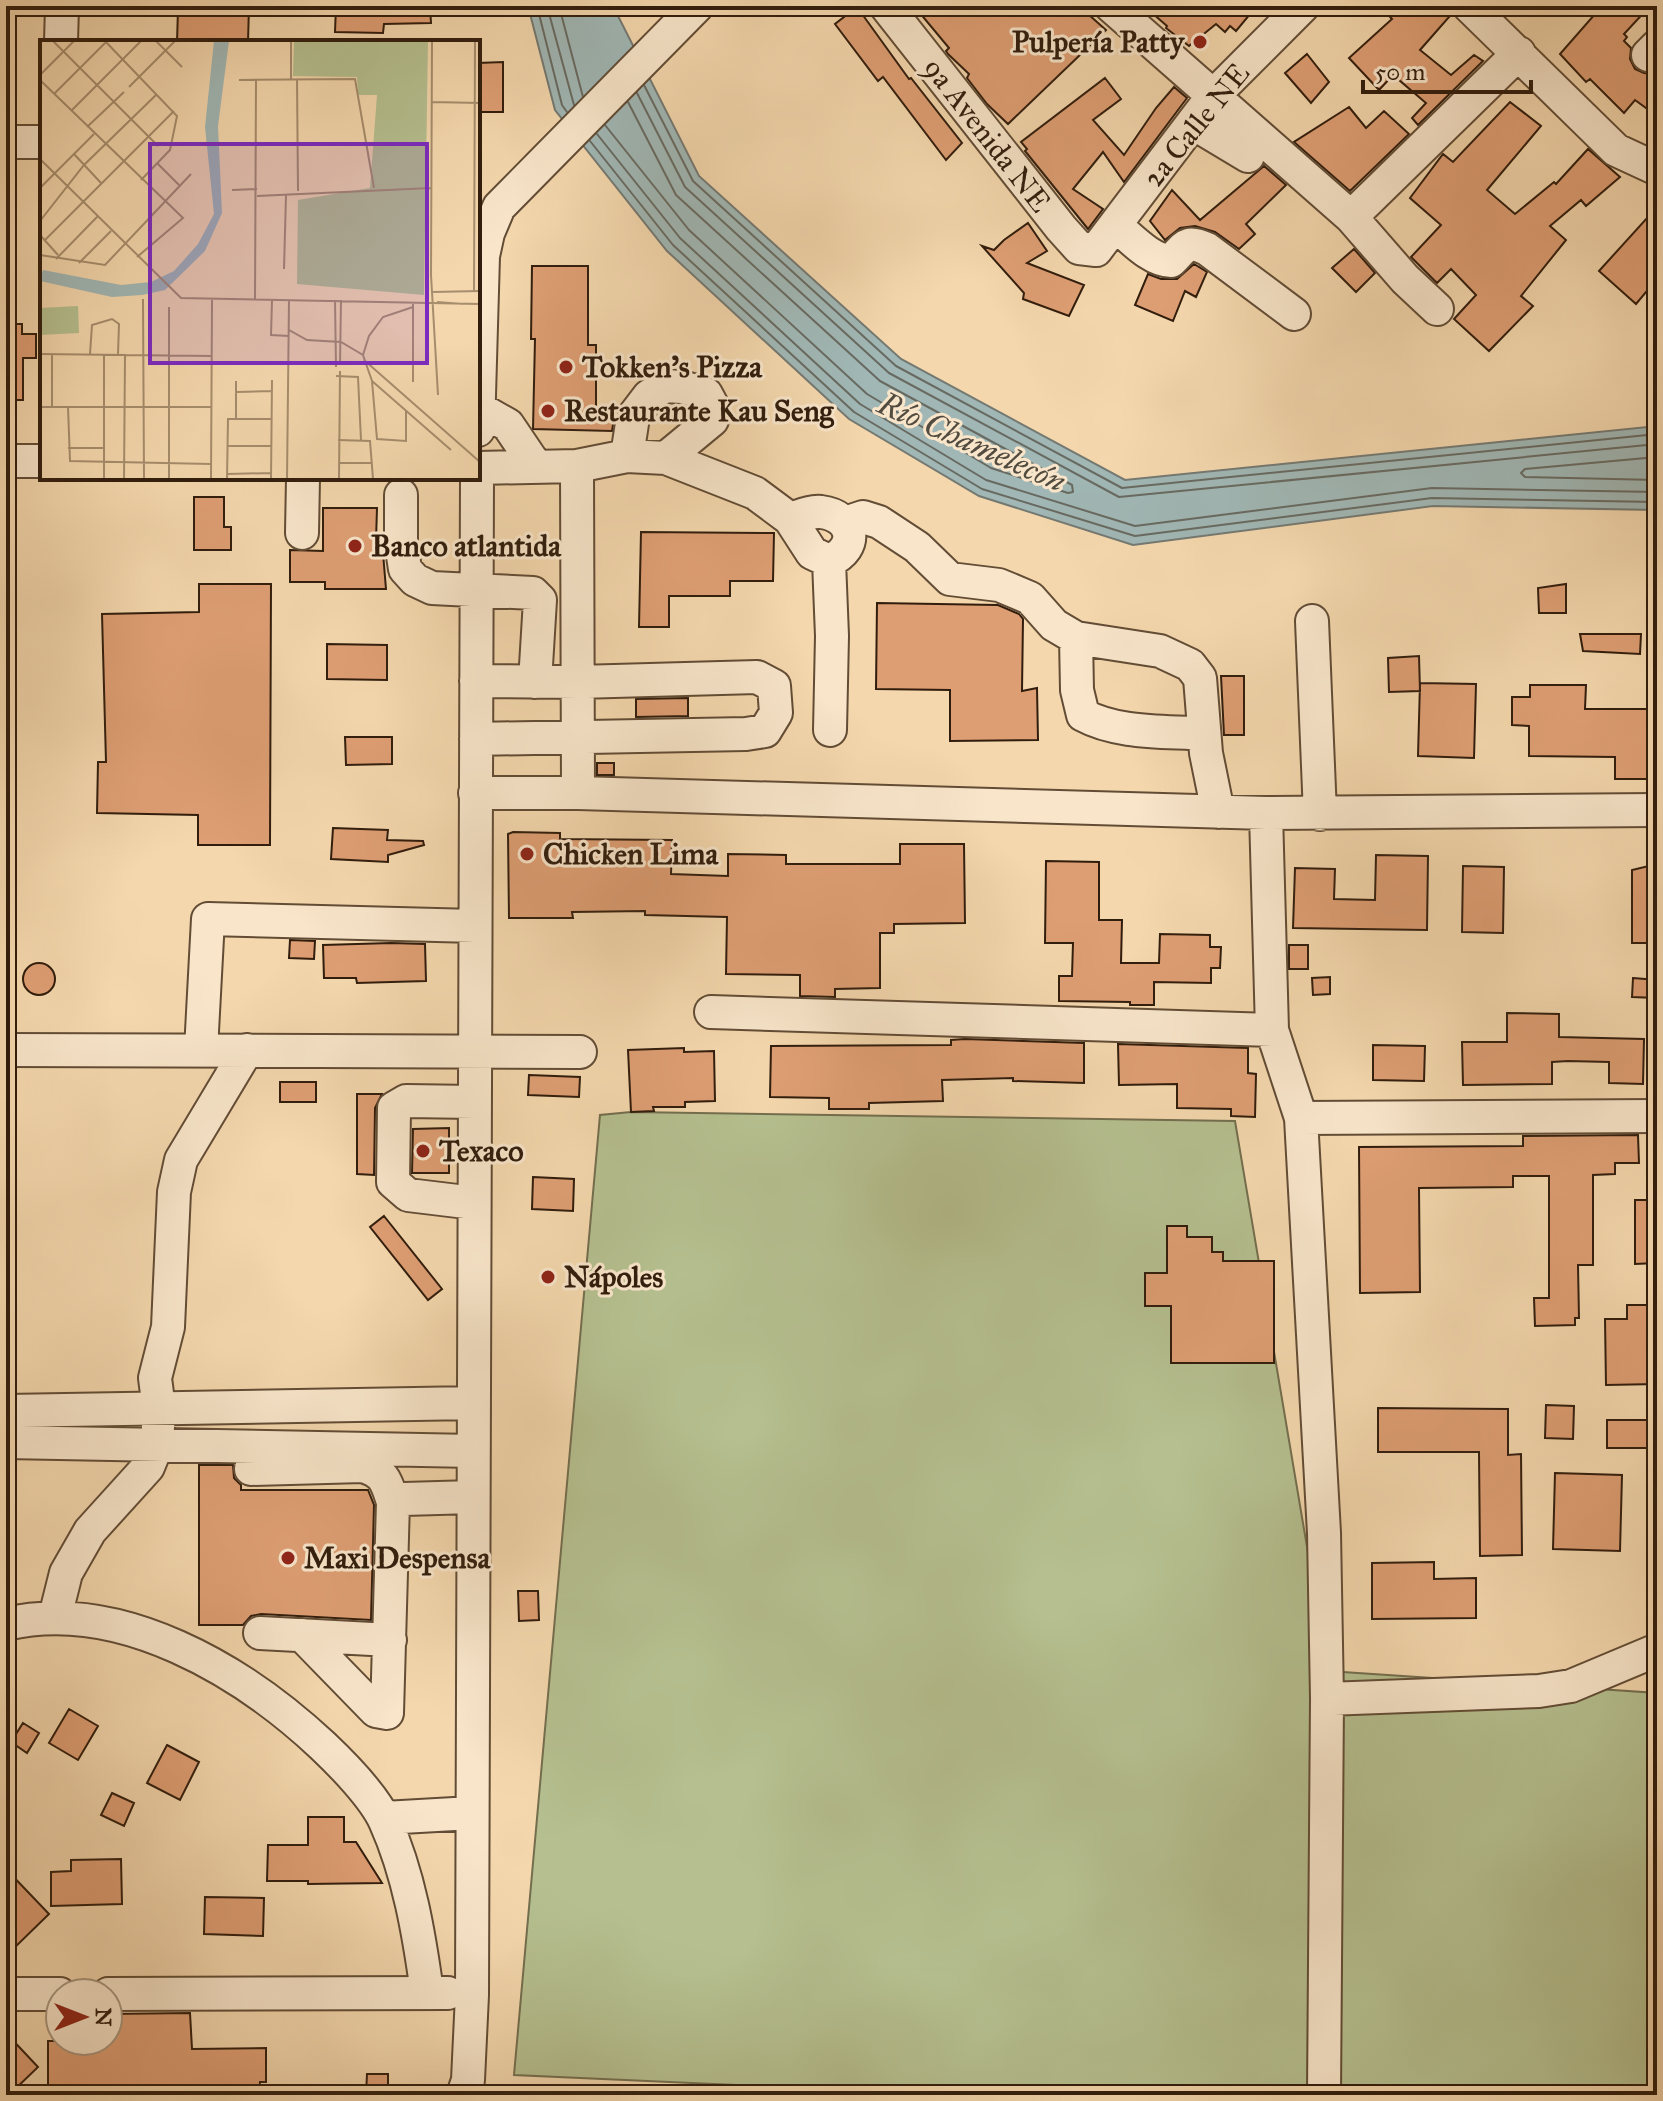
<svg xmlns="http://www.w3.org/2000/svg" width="1663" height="2101" font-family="'IM FELL Great Primer',serif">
<rect width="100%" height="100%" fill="#f4d7ad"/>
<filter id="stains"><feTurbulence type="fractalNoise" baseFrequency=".0025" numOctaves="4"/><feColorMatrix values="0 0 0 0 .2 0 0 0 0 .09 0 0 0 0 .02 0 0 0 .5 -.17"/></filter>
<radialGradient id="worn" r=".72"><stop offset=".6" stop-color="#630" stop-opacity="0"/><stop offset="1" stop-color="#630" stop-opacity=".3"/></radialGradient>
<!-- green -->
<path fill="#b5bf8f" stroke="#736e4e" stroke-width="2" d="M631,1112L1235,1121L1328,1671L1657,1693V2095H959L514,2075L600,1115Z"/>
<!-- water -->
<path fill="#a0b7b5" stroke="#747972" stroke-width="2" d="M528,6H613L699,176L901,359L1125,480L1657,426V510L1433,506L1133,545L979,496L849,419L667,251L555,110Z"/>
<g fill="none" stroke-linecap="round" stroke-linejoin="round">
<!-- shore -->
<path stroke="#686a61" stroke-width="2" d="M537,6L562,105L567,112
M547,6L574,105
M559,6L583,97
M644,85L693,181L896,366L1122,488L1657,434
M637,93L685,187L889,373L1119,497L1657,444
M605,125L689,230L867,394L991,468L1068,493L1073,492L1072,485L880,381L676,195L628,102
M597,134L680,238L860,404L986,480L1135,526L1432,488L1657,492
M590,141L673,245L854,412L982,489L1135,536L1432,498L1657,502
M1657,457L1525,469L1521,473L1525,477L1657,480"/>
</g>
<!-- building -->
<path fill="#de9e73" stroke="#311d0d" stroke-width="2" d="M195,6H249L248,42H177L178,9H195Z
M336,6H430L431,23L384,24L383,33L335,32Z
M914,6H1079L1106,30L1008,124L987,104L967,78L969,74L948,54L946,51L949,48Z
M1144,6H1242L1251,13L1236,31L1230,26L1225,32L1216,24L1189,46L1166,28L1167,26Z
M1380,6H1439L1449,17L1420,50L1451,75L1474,55L1483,61L1418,125L1412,118L1426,103L1393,75L1379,90L1349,58L1392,19Z
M1602,6H1650L1624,34L1627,37L1624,41L1631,48L1630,59L1635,69L1644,73L1657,74V116L1635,100L1624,113L1590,79L1586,82L1560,54Z
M857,7L909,79L911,78L962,143L946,160L883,77L878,81L835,24Z
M1307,54L1329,82L1311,103L1285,73Z
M503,62V112H478V63Z
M1105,78L1121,99L1093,120L1124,155L1156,108L1174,87L1187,98L1124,182L1103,152L1073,189L1103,209L1088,229L1025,151L1027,149L1021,142Z
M1510,102L1541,126L1487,190L1515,214L1554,182L1556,184L1588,149L1620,177L1586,206L1581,200L1550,226L1566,240L1521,296L1533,306L1489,351L1454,319L1476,295L1451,269L1437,283L1411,257L1441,225L1410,198L1443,154L1453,162Z
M1349,107L1366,128L1384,111L1409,134L1350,191L1294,142Z
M1264,166L1286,185L1246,224L1255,234L1239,249L1215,232L1195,226L1180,228L1165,240L1150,221L1172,190L1200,220Z
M1657,207V256L1649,265L1657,272V279L1636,304L1599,271Z
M1028,223L1047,251L1027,263L1084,285L1069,316L1023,299L1024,293L982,246L994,250L1004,240Z
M1354,249L1375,273L1356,292L1332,268Z
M1194,264L1207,272L1196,297L1185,291L1173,321L1135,305L1148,274L1161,279H1177Z
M532,266H588V345H596V407H616L612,431L533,429L535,339H531Z
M6,324H22V334H36V358H23V400H6Z
M194,497H224V527H231V550H194Z
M323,508H377L376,541H382L386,589H325V582H290V550L323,551Z
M641,532L774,533L773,581H730V596H669V627H639Z
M199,584H271L270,845H198V815L97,813L98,762H106L102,614L199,612Z
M1566,584V613H1539L1538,588Z
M877,603L998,605L1019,614L1023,619L1022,691L1037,688L1038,740L950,741V690L876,689Z
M1580,634H1641L1640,654L1583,651Z
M327,644L387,645V680L327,679Z
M1419,656L1420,691L1389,692L1388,658Z
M1221,676H1244V735H1224Z
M1420,683L1476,684L1474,758L1418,756Z
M1530,685H1586L1585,709H1657V750H1648V779H1615V757L1529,756V726L1512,725V697H1530Z
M688,698V716L636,717V699Z
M345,737H392V764L346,765Z
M597,763H614V775H597Z
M333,828L388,830L387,840L423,841L424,845L388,855V862L331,859Z
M513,832L560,833V839L672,840L671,874L728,876V854L786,855V864H900V844H964L965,923L894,924V933H880V988L835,989V997L800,996V975L726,974L727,917L645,915V911L572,912L573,918H509L508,834Z
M1376,855L1428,856L1427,930L1293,928L1295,868L1335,869L1334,899L1375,900Z
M1046,861L1099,862V920H1122L1121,963H1159L1160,934L1210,935V947H1221L1220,968H1211V983L1154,982V1005H1130V1002L1059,1001V976H1072L1073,943H1045Z
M1657,864V943H1632V870Z
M1463,866L1504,867L1503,933L1462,932Z
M290,940L315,941L314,959L289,958Z
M391,943L425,944L426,981L357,983L356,978H324L323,945Z
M1289,945H1308V969H1289Z
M23 979a16 16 0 1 1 32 0a16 16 0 1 1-32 0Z
M1330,977V994L1313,995L1312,978Z
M1633,978L1657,980L1656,998L1632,997Z
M1507,1013L1559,1014V1037L1644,1039L1643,1084L1609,1083V1062L1568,1061L1552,1062V1084L1463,1085L1462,1042H1507Z
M965,1039L1084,1043V1083L1013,1081V1078L942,1080L943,1101L869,1103V1109H829V1098L770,1097L771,1046L951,1045V1040Z
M1118,1044L1248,1048V1073L1256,1074L1255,1117L1231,1116V1109L1177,1108V1084L1119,1085Z
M1373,1045L1425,1046L1424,1081L1373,1080Z
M684,1048V1052L714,1051L715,1101L685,1102V1107H653L654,1111L631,1112L628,1050Z
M529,1075L580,1077L579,1097L528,1095Z
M280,1082H316V1102H280Z
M357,1094H382L375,1108L374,1175L357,1174Z
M449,1128V1173H412L413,1129Z
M1638,1135L1639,1163H1615V1174L1593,1175V1265H1578L1579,1318H1575V1325L1535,1326L1534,1298H1549V1176H1513V1187L1419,1188L1420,1292L1360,1293L1359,1147L1523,1146V1136Z
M533,1177L574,1179L573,1211L532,1209Z
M1635,1200H1657V1263L1635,1264Z
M384,1216L442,1289L428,1300L370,1227Z
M1167,1226H1187V1237H1212V1252H1223V1261H1274V1363H1171V1306H1145V1273H1167Z
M1627,1305H1657V1384L1606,1385L1605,1319H1627Z
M1546,1405L1574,1406L1573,1439L1545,1438Z
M1378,1408L1508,1409V1455L1521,1454L1522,1555L1480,1556L1479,1452H1378Z
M1607,1420H1657V1448H1607Z
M199,1465H233L234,1478L241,1485V1490H368L374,1505L371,1620L261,1614L251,1616L243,1625H199Z
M1555,1473L1622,1475L1620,1551L1553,1549Z
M1434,1562V1579L1476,1578V1618L1372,1619V1563Z
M518,1591H538L539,1620L519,1621Z
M69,1709L98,1726L78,1760L49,1743Z
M23,1723L39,1733L27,1753L11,1742Z
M167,1745L199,1762L180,1800L147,1783Z
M112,1793L134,1803L124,1826L101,1815Z
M308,1817H344V1842H356L382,1883L308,1884V1881H267L268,1845H308Z
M121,1859L122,1904L51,1906V1872L71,1871V1860Z
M6,1869L49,1914L6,1956Z
M205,1897L264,1898L263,1936L204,1934Z
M190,2013L192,2049L266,2048V2082H260L259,2095H212V2087L48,2091V2041H108V2014Z
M6,2033L38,2067L9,2095H6Z
M367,2074H388V2095H366Z"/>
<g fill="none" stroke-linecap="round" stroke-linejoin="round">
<!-- minor casing -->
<g stroke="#624c35" stroke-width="36">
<path id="minor" d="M886,6L1061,228L1079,248L1096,250L1213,96L1303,6
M1111,6L1351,217L1405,279L1437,309
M1469,6L1616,150L1657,169
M61,42L62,6
M1648,55L1657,46
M1193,123L1248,156
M6,142H42
M1351,217L1519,53
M1116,226C1131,238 1151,261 1171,261C1186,246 1186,239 1207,249L1294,314
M478,408L508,425L535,465
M478,430L483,256L488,233L499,207L697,6
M627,456L633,417L649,396L665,386L682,387L706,394L713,407L712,420L666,458
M6,461H42
M577,466L578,793
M478,468L577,466L627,456L666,458L755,493L790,519L812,553L829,561C860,548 854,516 821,512C810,511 800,516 790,519
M401,495V543L405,569L415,580L432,588L533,593L540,600L535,682
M845,523L863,517L879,522L917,547L950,579L999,585L1030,598L1054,625L1076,638L1160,651L1190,665L1200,678L1206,753L1218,812
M302,533L303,478
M829,561L832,636L830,730
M1312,621L1320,814
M1076,638L1077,690L1083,715C1118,734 1165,731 1204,734
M476,739L746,734L765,731L776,713L774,686L757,677L578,682L476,681
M475,793H578L1266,813L1657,810
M1266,813L1272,1030L1301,1118L1324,1533L1327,1699L1324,2095
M711,1012L1272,1030
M6,1050L580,1052
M201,1050L208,919L475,926
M1301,1118L1657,1116
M474,1203L408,1195L393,1182L394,1108L406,1101L475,1102
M6,1411L473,1403
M6,1442L473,1451
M251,1469L363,1466C385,1473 386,1481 393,1502
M55,1617L66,1573L90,1531L148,1467L157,1445L159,1409L155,1378L168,1327L174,1192L181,1160L247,1050
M6,1624C120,1597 243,1671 323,1746C342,1764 374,1797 385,1821C409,1874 419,1934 427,1992
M260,1633L390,1640
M302,1635L376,1711L387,1713L393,1502L404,1499L473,1497
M1327,1699L1539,1691L1571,1686L1657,1650
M384,1818L472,1813
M6,1994H60
M108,1994L448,1993
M463,2095L468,2080L472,1995L477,478"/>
</g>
<!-- minor -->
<use href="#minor" stroke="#f8e5ca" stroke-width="32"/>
</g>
<!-- markers -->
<g fill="#8f2418" stroke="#f8e5ca" stroke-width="3">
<circle cx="1200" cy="42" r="8"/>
<circle cx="566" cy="367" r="8"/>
<circle cx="548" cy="411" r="8"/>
<circle cx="355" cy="546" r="8"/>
<circle cx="527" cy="854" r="8"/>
<circle cx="423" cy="1151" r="8"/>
<circle cx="548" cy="1277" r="8"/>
<circle cx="288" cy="1558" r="8"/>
</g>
<g text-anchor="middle" stroke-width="6" stroke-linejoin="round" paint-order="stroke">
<!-- poi labels -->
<g font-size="30" font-weight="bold" fill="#311d0d" stroke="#f8e5ca" text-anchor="start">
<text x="1184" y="52" text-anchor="end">Pulpería Patty</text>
<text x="582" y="377">Tokken's Pizza</text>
<text x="564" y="421">Restaurante Kau Seng</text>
<text x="371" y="556">Banco atlantida</text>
<text x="543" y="864">Chicken Lima</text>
<text x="439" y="1161">Texaco</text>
<text x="564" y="1287">Nápoles</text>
<text x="304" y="1568">Maxi Despensa</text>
</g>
<!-- street labels -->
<g font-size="30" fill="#311d0d" stroke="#f8e5ca">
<text transform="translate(1196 125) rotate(-51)" y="10">2a Calle NE</text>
<text transform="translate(987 135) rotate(52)" y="10">9a Avenida NE</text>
</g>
<!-- water labels -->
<g font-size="32" font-style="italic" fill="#524b3f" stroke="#f8e5ca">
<text transform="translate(972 442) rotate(24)" y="11">Río Chamelecón</text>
</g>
</g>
<!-- overview -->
<g transform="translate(40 40)">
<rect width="440" height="440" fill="#f4d7ad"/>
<path d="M254,1H388L384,255L257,244L258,160L330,148L337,55H318L317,37L253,36ZM38,266L39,293L0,295V268Z" fill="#b5bf8f"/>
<path d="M174,1H189L178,86L182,173L165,211L125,250L102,255L72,257L0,241L3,230L81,245L111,242L134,231L158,204L174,174L165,87Z" fill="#a0b7b5"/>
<path fill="none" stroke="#a68d6d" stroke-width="2" d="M13,1L118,106M65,1L137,76L130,110L101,140M116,1L142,27M392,1L391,235L398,355M0,35L34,1M251,39V1M257,39L258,151M0,40L143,178L97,217M199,40L315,39L334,148M89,47L135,1M14,54L67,1M392,62L440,63M31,71L101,1M47,87L84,52M34,114L61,143M0,119L141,258L440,264M117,123L139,145M0,148L54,94M192,150L217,149M217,156L391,148M0,181L44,125L117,54M0,195L18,215M5,200L134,71M0,215L65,225L151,134M16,219L58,176M39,223L71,191M244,229L246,155M434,251L435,1M392,252L440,251M103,259L104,439M215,260L216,40M232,260L231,295L249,296M295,260L296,327M397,262L423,264M373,264V342M249,290L267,300L301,302L323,315M0,314L171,316M50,314L52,285L72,279L79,284L78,314M64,314V439M324,320L440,422M300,324L301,260M296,336L318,337L321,400M332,341L411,410M197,352L232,351M0,367H171M12,367V314M28,367L30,421L171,424M366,370V401L337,399L332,341L323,315L329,296L343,277L373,267M196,378V341M298,400L330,401L333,439M187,406H232M28,408H64M299,423H332M187,434L231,433M84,439L85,314M129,439V267M171,439L172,260M187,439L188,379H232M231,439L232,340M247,439L249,260M299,439L300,331"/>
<path fill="#7b2cbf" fill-opacity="0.15" stroke="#7b2cbf" stroke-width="4" d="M110,104H387V323H110Z"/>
<rect width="440" height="440" fill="none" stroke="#311d0d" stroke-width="4"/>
</g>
<!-- margin -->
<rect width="1663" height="2101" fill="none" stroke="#f4d7ad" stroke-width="32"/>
<rect x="8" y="8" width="1647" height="2085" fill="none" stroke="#311d0d" stroke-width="4"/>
<rect x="16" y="16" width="1631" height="2069" fill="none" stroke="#311d0d" stroke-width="2"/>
<!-- north arrow -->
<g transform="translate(84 2017) rotate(90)"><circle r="38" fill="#f8e5ca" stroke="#a8957e" stroke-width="2"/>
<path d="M0-6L14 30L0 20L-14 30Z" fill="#8f2418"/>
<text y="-12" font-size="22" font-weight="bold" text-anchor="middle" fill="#311d0d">N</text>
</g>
<!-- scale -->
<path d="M1363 80v12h168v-12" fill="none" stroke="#311d0d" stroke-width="4"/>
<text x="1375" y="80" font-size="24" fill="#311d0d" stroke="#f8e5ca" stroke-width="6" paint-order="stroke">50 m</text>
<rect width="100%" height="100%" filter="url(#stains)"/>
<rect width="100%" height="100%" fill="url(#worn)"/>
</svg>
